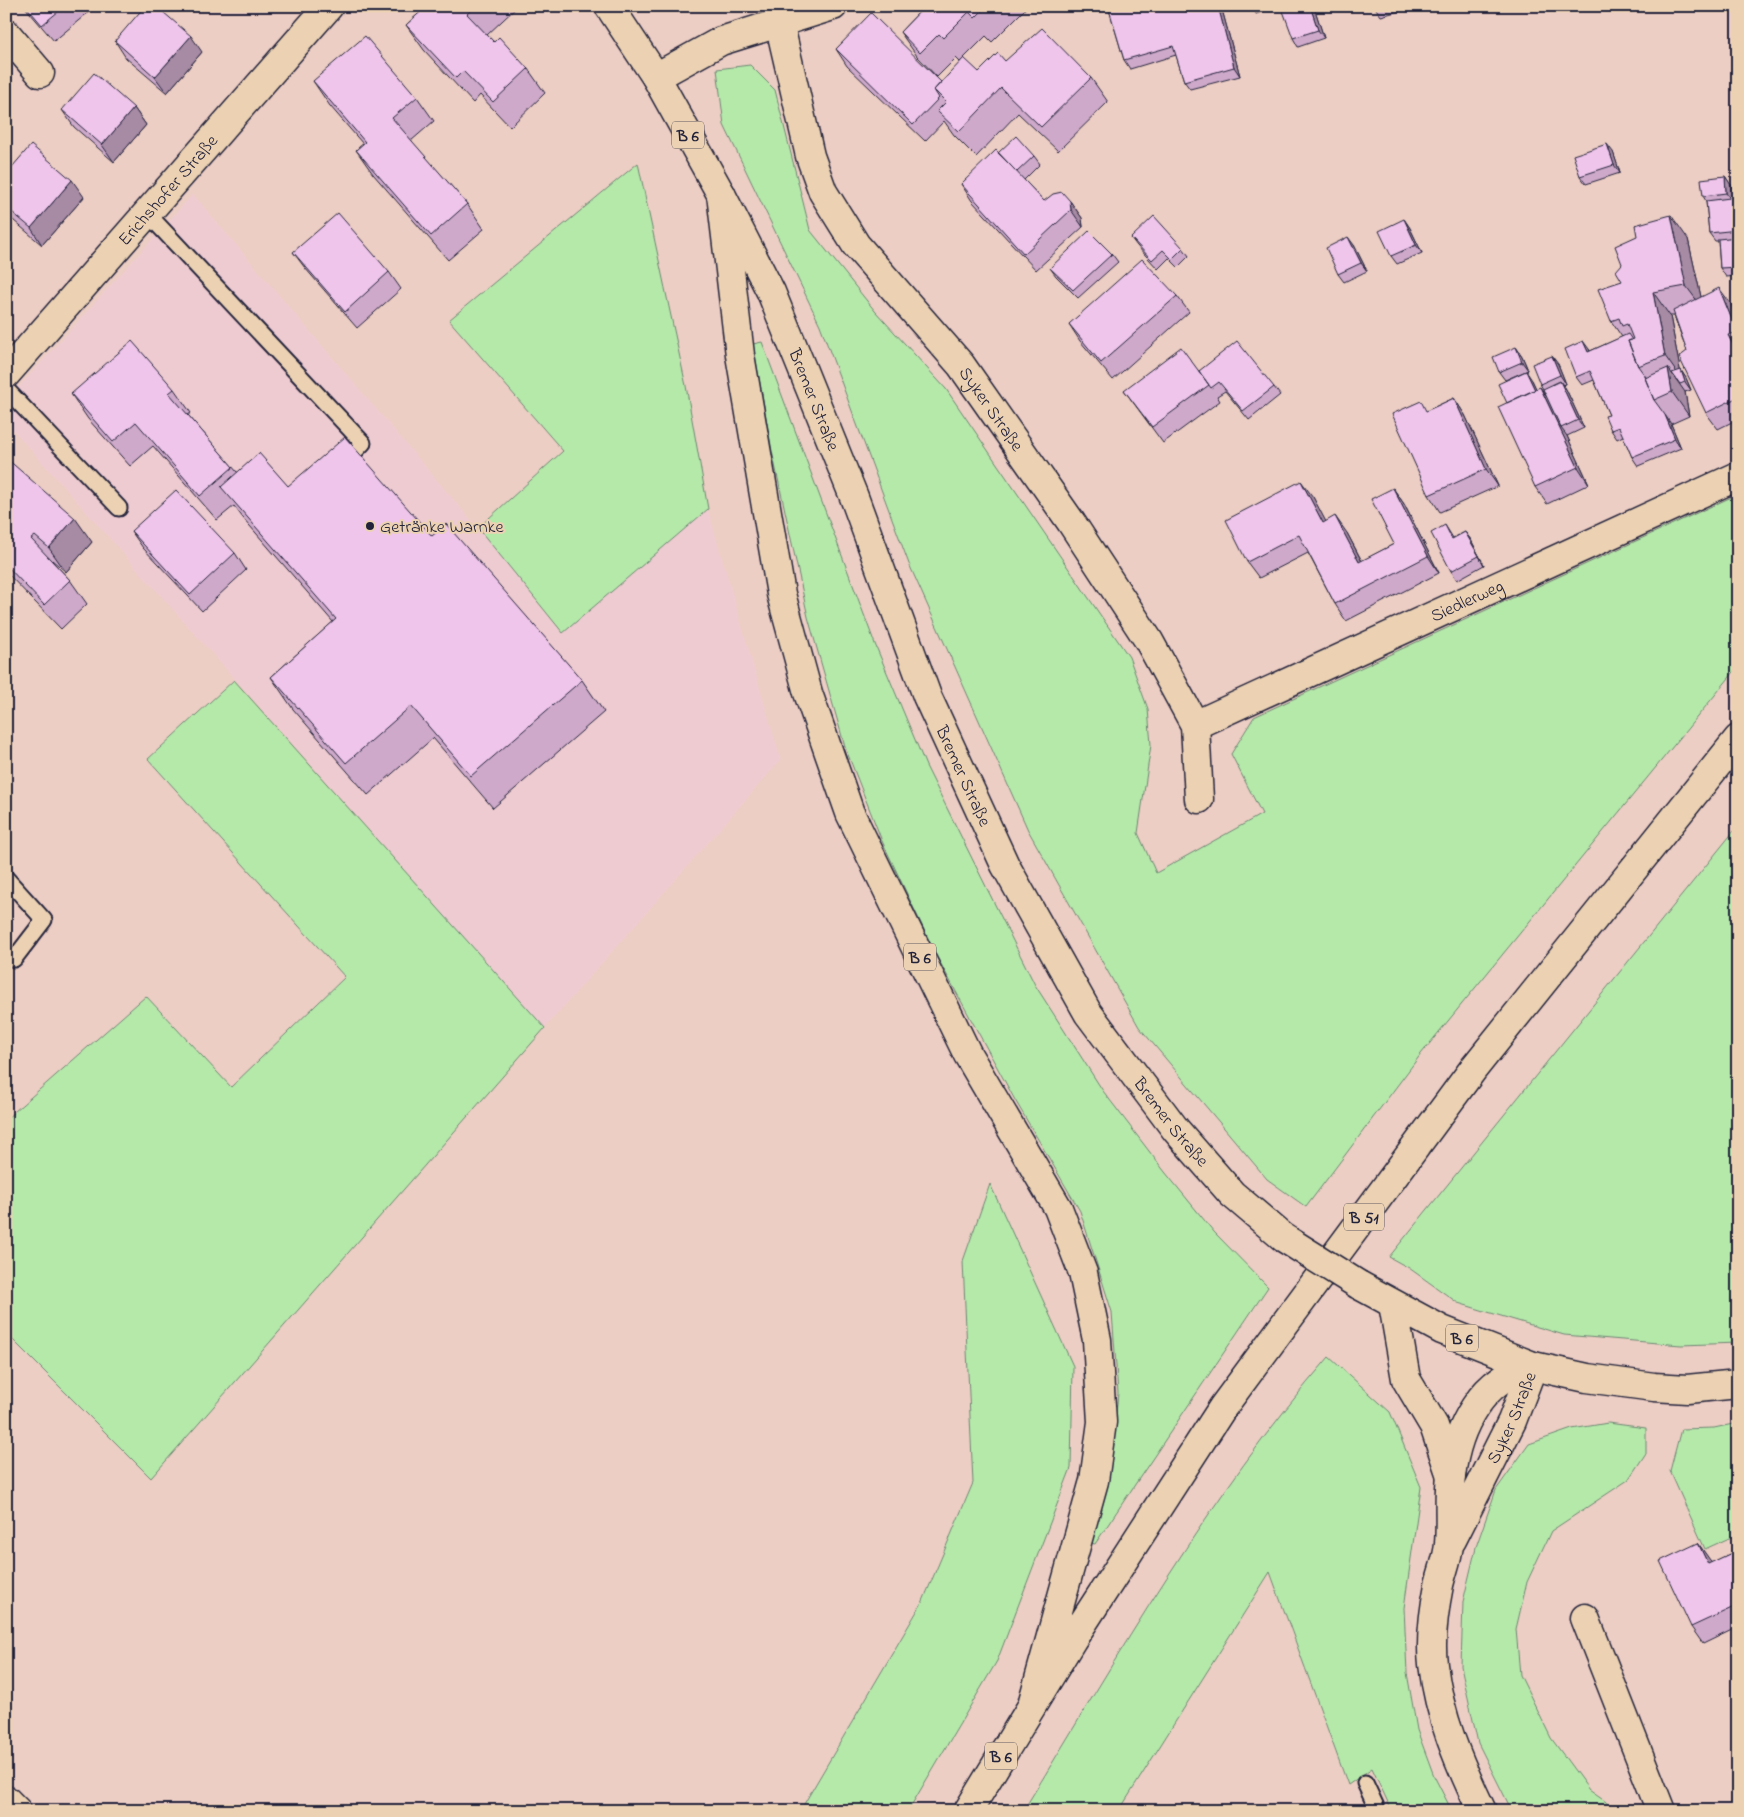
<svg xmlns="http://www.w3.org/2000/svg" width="1744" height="1817" font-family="'Indie Flower',sans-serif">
<rect width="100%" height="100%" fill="#edcec4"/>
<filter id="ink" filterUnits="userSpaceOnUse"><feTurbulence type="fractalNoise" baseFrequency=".02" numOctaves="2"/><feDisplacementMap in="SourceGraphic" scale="10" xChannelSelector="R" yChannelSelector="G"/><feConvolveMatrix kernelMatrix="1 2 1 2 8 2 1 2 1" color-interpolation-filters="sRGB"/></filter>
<g filter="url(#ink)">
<!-- built -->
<path fill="#eecbd0" d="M193,194L478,528L562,633L708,509L781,760L545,1028L6,422V401Z"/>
<!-- green -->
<path fill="#b5e9aa" stroke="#6c8672" d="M750,65L775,90L810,230L875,311L946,389L1129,657L1148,709L1151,745L1138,833L1156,873L1262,814L1231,754L1254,717L1738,494V667L1421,1054L1306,1207L1267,1179L1139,1027L1028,830L909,564L820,325L724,125L717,69Z
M638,163L686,386L708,509L563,633L478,528L563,451L449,320Z
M762,342L875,644L926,766L1035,985L1103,1091L1165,1172L1214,1232L1268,1287L1095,1544L1091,1543L1112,1457L1118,1393L1112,1312L1080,1211L1015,1100L936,955L882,841L845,747L808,617L772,451L753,344Z
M234,680L545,1028L151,1478L6,1333V1119L146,996L231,1087L345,977L148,759Z
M1738,826V1343L1681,1345L1564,1335L1458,1303L1409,1268L1389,1257Z
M990,1184L1073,1366L1071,1468L997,1661L908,1811H800L923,1601L973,1483L963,1261Z
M1329,1357L1390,1412L1421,1487L1404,1608L1407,1673L1417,1730L1434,1776L1452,1811H1392L1372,1768L1348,1785L1270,1572L1119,1811H1023C1119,1655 1209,1495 1329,1357Z
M1608,1423L1646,1428V1453L1628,1480L1551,1531L1527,1582L1516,1629L1520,1675L1551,1738L1589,1790L1619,1811H1512L1478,1743L1461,1666L1463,1602L1476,1547L1496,1490L1529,1444L1572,1429Z
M1738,1423V1534L1705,1549L1670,1471L1681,1429L1714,1428Z"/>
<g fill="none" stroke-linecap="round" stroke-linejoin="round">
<!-- lane casing -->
<g stroke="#22223b" stroke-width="19">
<path id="lane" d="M146,212L363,443L343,464
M6,389L119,508
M6,878L44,920L14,959
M1365,1783L1378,1811"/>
</g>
<!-- street casing -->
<g stroke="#22223b" stroke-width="31">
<g id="street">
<path id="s1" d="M779,22L810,156L823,192L856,245L961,365L1071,522L1149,641L1195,725L1199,799"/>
<path d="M6,33L40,73"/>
<path d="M656,77L721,41L833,6"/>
<path id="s2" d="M6,374L329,6"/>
<path id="s3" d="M1195,725L1738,476"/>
<path d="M1585,1618L1661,1811"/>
<path d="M6,1800L17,1811"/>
</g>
</g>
<!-- secondary casing -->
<g stroke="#22223b" stroke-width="31">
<g id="secondary">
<path d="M1393,1304L1406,1379L1434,1426L1451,1476"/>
<path id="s4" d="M1452,1540L1512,1421L1533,1366"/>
<path d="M1482,1811C1459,1763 1439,1717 1433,1664C1430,1639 1434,1610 1439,1585C1442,1572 1448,1558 1449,1544C1451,1522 1448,1499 1451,1476C1457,1427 1482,1377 1533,1366"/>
</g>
</g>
<!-- primary casing -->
<g stroke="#22223b" stroke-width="31">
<g id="primary">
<path id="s5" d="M609,6L656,77L721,194L771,292L854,497L927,696L1005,865L1088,1013L1176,1130L1232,1194L1284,1238"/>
<path d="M1359,1285L1442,1330L1533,1366L1587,1378L1654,1387L1687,1389L1738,1384"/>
</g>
</g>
<!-- highway casing -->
<g stroke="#22223b" stroke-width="31">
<path id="highway" d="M721,194L740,355L781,594L808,693L850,813L968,1055L1058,1208L1083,1273L1097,1340L1102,1422L1094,1481L1033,1701
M968,1811L1072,1640L1223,1407L1474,1068L1738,739"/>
</g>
<!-- lane -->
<use href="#lane" stroke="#ecd2b3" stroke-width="15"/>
<!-- street -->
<use href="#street" stroke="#ecd2b3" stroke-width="28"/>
<!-- secondary -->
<use href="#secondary" stroke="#ecd2b3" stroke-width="28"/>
<!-- primary -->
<use href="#primary" stroke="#ecd2b3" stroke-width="28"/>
<!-- highway -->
<use href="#highway" stroke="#ecd2b3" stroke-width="28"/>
<!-- primary-bridge casing -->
<g stroke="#22223b" stroke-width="31" stroke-linecap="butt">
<path id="primary-bridge" d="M1284,1238L1359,1285"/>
</g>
<!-- primary-bridge -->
<use href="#primary-bridge" stroke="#ecd2b3" stroke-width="28"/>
</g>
<!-- wall -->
<path fill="#cea9ca" stroke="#22223b" d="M24,6H96L54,41Z
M427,6H518L487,35L494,42L528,69L545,93L510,127L480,95L473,103L424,50L406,25Z
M925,6H1028L992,42L986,36L960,62L956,58L937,77L917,56L900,32Z
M1108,6H1221L1240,76L1190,89L1184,81L1176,55L1130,69L1124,60Z
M1251,6H1279L1256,14Z
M1374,6H1414V7L1381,16Z
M1315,10L1324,38L1298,47L1293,38Z
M115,41L202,52L167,93L126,58Z
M836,49L941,82L979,72L1005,61L1091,78L1108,102L1058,151L1018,113L976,157L954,135L944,121L925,141L847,66Z
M313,81L417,97L434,121L411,141L467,204L484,229L448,260L373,174L356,150L363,144L330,106Z
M134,108L146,125L114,162L74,127L62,110Z
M1613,152L1620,173L1586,184L1580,176Z
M998,153L1034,156L1040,164L1024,180L1044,201H1070L1082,218L1083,227L1036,270L972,201L961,184Z
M6,174L84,197L42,245L6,214Z
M1725,176L1731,185L1732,198L1738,197V276L1726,277L1720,268L1718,241H1715L1709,233L1706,201L1703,196Z
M1404,219L1410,228L1422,253L1397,264L1391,256Z
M1131,238L1183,248L1189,256L1178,267L1169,258L1158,269L1137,246Z
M1688,239L1701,297L1731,304L1738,322V419L1718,429L1706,413L1687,351L1674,316H1670L1680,370L1686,378L1691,390L1685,392L1689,416L1671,424L1681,448L1638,466L1632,457L1623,436L1617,439L1611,430L1609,415L1594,380L1582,385L1576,377L1589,349L1590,351L1622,337L1611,321L1622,281Z
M1354,245L1367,271L1344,282L1338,274Z
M293,252L389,272L401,289L357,328L305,268Z
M1112,254L1118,262L1078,298L1056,276L1050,268Z
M1177,296L1189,312L1113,380L1080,341L1069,324Z
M1516,347L1522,356L1528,370L1505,380L1499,372Z
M1558,364L1566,384L1563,385L1566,389L1584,428L1567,436L1589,484L1547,504L1535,487L1507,403L1532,380L1536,389L1547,397L1543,389L1540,384Z
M1199,371L1274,387L1280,395L1249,420L1225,391L1217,396L1220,401L1163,443L1124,390Z
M174,389L191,413L188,415L237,472L288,486L432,536L582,680L604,712L493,808L433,738L368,795L293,709L271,677L333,622L243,518L234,506L217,520L153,446L130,466L88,419L71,394Z
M1454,398L1465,415L1498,486L1440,512L1429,495L1428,410Z
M6,458L92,542L66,572L52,560V561L70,580L87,604L61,629L6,572Z
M1393,488L1404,504L1439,573L1346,621L1335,604L1308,553L1259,578L1247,562L1313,497L1325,522L1347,533L1362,561L1394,544Z
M1445,525L1453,538L1465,532L1471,540L1484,565L1457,580L1451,571Z
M131,531L235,553L246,570L202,611L143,548Z
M1698,1543L1711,1563L1738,1550V1627L1703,1644L1691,1627Z"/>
<!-- shaded-wall -->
<path fill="#a78aa4" stroke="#22223b" d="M1218,6H1221L1240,76L1234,67Z
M1310,6H1312L1315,10L1324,38L1318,30Z
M191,36L202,52L167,93L155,77Z
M134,108L146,125L114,162L102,145Z
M1607,144L1613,152L1620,173L1614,165Z
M1725,176L1731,185L1732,201L1726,193Z
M72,180L84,197L42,245L31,228Z
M1070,201L1082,218L1083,227L1071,210Z
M1671,215L1688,239L1704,310L1686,286Z
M1404,219L1410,228L1422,253L1416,245Z
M1348,237L1354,245L1367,271L1361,263Z
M1719,288L1731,304L1738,322V334Z
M1653,292L1670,316L1682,380L1665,356Z
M1728,335L1738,349V356Z
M1583,341L1589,349L1594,360L1588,352Z
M1516,347L1522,356L1528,370L1522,362Z
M1552,356L1558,364L1566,384L1560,375Z
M1668,368L1685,392L1689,416L1672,392Z
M1681,370L1686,378L1691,390L1685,382Z
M1526,371L1532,380L1545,407L1539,399Z
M1560,381L1566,389L1584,428L1578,420Z
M1540,387L1552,404L1561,428L1567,436L1589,484L1578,467Z
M1454,398L1465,415L1498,486L1486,469Z
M1665,415L1671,424L1681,448L1675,439Z
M1301,481L1313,497L1335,539L1323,523Z
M1393,488L1404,504L1439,573L1428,556Z
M1335,516L1347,533L1371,579L1359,562Z
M75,518L92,542L66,572L49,548Z
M1465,532L1471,540L1484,565L1479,556Z
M1698,1543L1710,1560L1719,1581L1708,1564Z"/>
<!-- building -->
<path fill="#efc5eb" stroke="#22223b" d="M26,6H65L42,25Z
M145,6H156L191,36L155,77L115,41Z
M427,6H475L467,14L494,42L499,37L528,69L493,102L463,71L456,78L406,25Z
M925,6H987L975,18L969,12L943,38L939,34L920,53L900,32Z
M1108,6H1218L1234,67L1184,81L1173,46L1124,60Z
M1297,6H1310L1318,30L1293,38L1283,11Z
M871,13L941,82L934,90L939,98L913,125L836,49Z
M1042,28L1091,78L1041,127L1001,88L959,132L937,111L946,102L934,90L964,58L979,72L998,53L1005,61Z
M365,36L417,97L392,118L467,204L431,236L356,150L365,142L313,81Z
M94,73L134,108L102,145L62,110Z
M1016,136L1034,156L1017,172L998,153Z
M1607,144L1614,165L1580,176L1573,155Z
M31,145L72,180L31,228L6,207V174Z
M996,150L1044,201L1053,194L1062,192L1070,201L1071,210L1024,254L961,184Z
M1725,176L1726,193L1703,196L1701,179Z
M1738,197V230L1709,233L1706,201Z
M338,213L389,272L345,312L293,252Z
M1671,215L1686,286L1653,292L1665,356L1638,366L1628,341L1633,339L1627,324L1622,326L1619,318L1611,321L1598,289L1622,281L1616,271L1622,264L1615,246L1637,236L1635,225Z
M1154,216L1183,248L1172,259L1163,250L1152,260L1131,238Z
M1404,219L1416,245L1391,256L1379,231Z
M1089,231L1112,254L1073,290L1050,268Z
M1348,237L1361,263L1338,274L1326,248Z
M1738,237V267L1720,268L1718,239Z
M1142,259L1177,296L1101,363L1069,324Z
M1719,288L1737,332L1728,335L1738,356V397L1706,413L1679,357L1687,351L1673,311Z
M1628,334L1632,340L1628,341L1638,366L1646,377L1645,378L1654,400L1665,415L1675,439L1632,457L1619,427L1611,430L1605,416L1609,415L1590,371L1576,377L1565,349L1583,341L1588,352Z
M132,341L174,389L169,393L233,467L200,496L136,422L113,442L71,394Z
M1237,341L1274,387L1243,411L1219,382L1211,388L1199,371Z
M1181,347L1209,385L1152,427L1124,390Z
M1516,347L1522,362L1499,372L1493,357Z
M1552,356L1560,375L1540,384L1532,364Z
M1668,368L1672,392L1654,400L1645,378Z
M1681,370L1685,382L1680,384L1672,373Z
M1526,371L1535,390L1507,403L1498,384Z
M1560,381L1578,420L1561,428L1543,389Z
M1540,387L1578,467L1535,487L1498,407Z
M1454,398L1486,469L1429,495L1392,414L1421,401L1426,411Z
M345,437L432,536L446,524L582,680L471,776L411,706L346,763L271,677L336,619L221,487L259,453L288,486Z
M6,458L75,518L49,548L35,536L31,539L70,580L44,605L6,565Z
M1301,481L1323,523L1335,516L1359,562L1394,544L1371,499L1393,488L1428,556L1335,604L1299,535L1247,562L1226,520Z
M176,490L235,553L190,595L131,531Z
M1445,525L1452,539L1465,532L1479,556L1451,571L1431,533Z
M1698,1543L1708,1564L1738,1550V1614L1734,1607L1691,1627L1660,1561Z"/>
</g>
<!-- markers -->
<circle fill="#22223b" stroke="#ecd2b3" stroke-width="2" cx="370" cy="526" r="5"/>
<g text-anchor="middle" stroke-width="4" stroke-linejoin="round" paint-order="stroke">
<!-- shield labels -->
<g fill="#ecd2b3" stroke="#5f575f" stroke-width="1">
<rect x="672" y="121.5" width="32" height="27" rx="4"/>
<rect x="904" y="943.5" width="32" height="27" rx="4"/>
<rect x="1344" y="1203.5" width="40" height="27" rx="4"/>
<rect x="1446" y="1324.5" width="32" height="27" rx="4"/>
<rect x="985" y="1742.5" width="32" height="27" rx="4"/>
</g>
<g font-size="16" font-weight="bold" fill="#22223b">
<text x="688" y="141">B 6</text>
<text x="920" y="963">B 6</text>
<text x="1364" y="1223">B 51</text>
<text x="1462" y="1344">B 6</text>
<text x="1001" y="1762">B 6</text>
</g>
<!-- street labels -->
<g font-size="18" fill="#22223b" stroke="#ecd2b3">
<text dy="6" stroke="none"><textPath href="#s2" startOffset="245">Erichshofer Straße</textPath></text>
<text dy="6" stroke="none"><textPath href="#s5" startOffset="445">Bremer Straße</textPath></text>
<text dy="6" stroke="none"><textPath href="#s1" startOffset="451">Syker Straße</textPath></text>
<text dy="6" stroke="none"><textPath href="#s3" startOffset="299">Siedlerweg</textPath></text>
<text dy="6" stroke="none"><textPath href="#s5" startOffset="850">Bremer Straße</textPath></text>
<text dy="6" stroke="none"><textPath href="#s5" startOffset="1255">Bremer Straße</textPath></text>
<text dy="6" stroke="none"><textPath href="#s4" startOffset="136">Syker Straße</textPath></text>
</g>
<!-- poi labels -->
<g font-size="18" fill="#22223b" stroke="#ecd2b3" text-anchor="start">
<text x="380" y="532">Getränke Warnke</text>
</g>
</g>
<!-- margin -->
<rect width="1744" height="1817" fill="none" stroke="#ecd2b3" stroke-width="25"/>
<rect x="12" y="12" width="1719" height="1792" fill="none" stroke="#22223b" stroke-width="2" filter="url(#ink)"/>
</svg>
